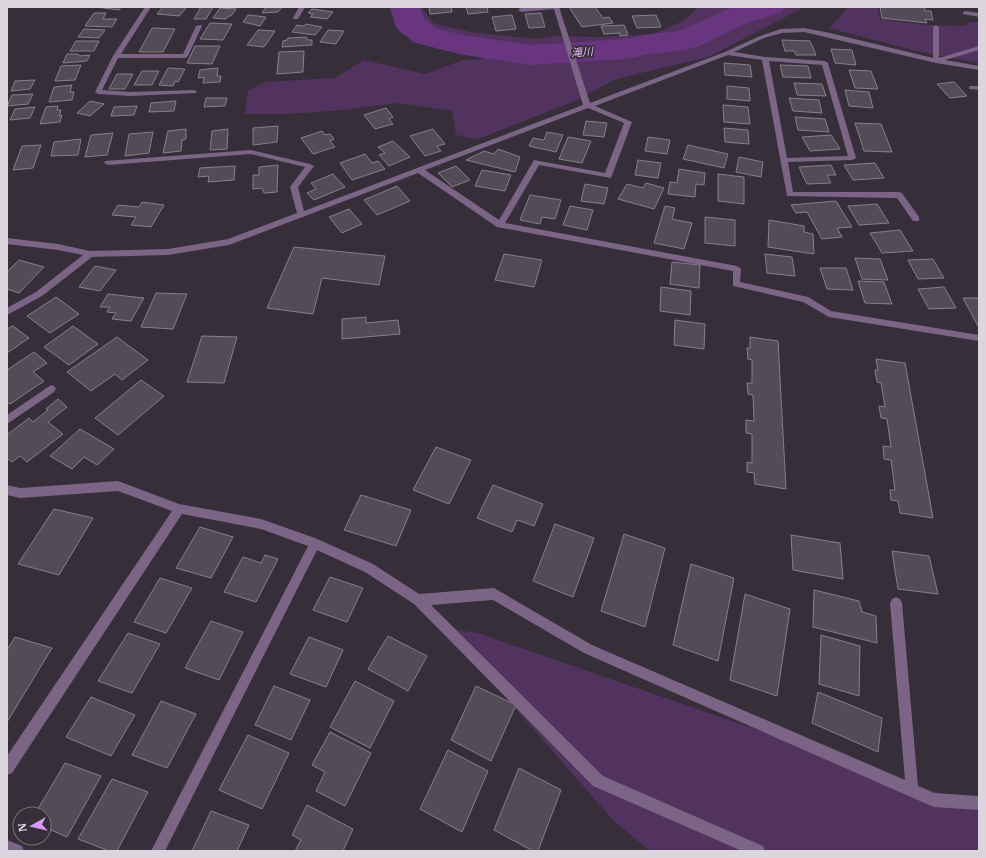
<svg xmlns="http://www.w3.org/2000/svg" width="986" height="858" font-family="'IBM Plex Serif','Noto Sans JP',serif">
<rect width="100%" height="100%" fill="#362f39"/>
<!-- green -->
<path fill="#52325f" d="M406,7H421L433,23L470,32L536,39L554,36L600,37L654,34L683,21L699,7H805L708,57L616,79L573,102L478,139L456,135L452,111L398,103L332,111L287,114H245L248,91L264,82L335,78L364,60L425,74L463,60L485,59L412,42L399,28V14Z
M849,7H877L880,19L926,25L966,26L968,22H979V63L916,51L829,28Z
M445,628L478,633L979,807V851H650L613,820Z"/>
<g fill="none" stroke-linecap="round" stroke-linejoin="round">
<!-- river -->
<path fill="#6a357f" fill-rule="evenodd" d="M390,7H420L425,20L438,29L459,34L530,45L627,39L649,34L679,31L733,7H785L781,13L749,22L697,47L686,50L649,54L627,59L530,65L459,54L416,43L400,32L395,25Z"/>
</g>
<!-- building -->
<path fill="#534c57" stroke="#877f8b" d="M96,7H121L119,10Z
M163,7H187L179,16L157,14Z
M201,7H213L206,19H194Z
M266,7H282L278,12L262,13Z
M429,7H451L452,12L430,14Z
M466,7H487L488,12L468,14Z
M569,7H595L603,18L609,17L613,23L582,27Z
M880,7H924L925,11H931L933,20L925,19L927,23L882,18Z
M220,8L236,9L231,16H228L226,19L213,18Z
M312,9L333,12L327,19L310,17L313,14L308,13Z
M94,13H106L103,19H117L112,27L85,26Z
M541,13L545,27L529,28L525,14Z
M248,15L266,17L260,26L243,22Z
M512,15L516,29L496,31L492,17Z
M656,15L661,27L637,28L632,16Z
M210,23L232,24L223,40L200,39Z
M306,24L322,27L315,35L292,32L297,25L304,26Z
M624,25L628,35L620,36V33L604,34L601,26Z
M152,28L175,29L163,52H139Z
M84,29L105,30L99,38L78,37Z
M258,30L275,31L264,47L247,45Z
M328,30L344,31L336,44L320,42Z
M306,37L308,40H312V45L282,47L283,41L287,40L288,38Z
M782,40L810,41L816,55H796L794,51H785Z
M76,41H99L94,51H70Z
M195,46H220L212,64L187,63Z
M831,49L852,50L856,65L835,63Z
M304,51L303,72L277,74L279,52Z
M67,54H78L79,56L90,55L87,61L63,63Z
M724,63L750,65L752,77L725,75Z
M81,65L75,80L55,81L61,66Z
M780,65L808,66L811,78L783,77Z
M168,68L185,69L178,82L175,81L173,86L159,85Z
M218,68L217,76H221L220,82L203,83L204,77L198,78L200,70Z
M849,70L871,71L878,89L855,88Z
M142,71H159L152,85H134Z
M117,74H133L125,89H109Z
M35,80L30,89L11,91L15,81Z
M954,82L967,96L950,98L937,84Z
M794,83L822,84L826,96L797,95Z
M72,85L70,92H74L72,100L49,102L54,87Z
M727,86L749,88L750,101L727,99Z
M845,90L869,92L873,108L849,106Z
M33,94L28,104L7,106L12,95Z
M206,98H227L225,106L204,107Z
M789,98L819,100L822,113L793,111Z
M90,101L104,104L90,116L77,113Z
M176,101L174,111L149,112L151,103Z
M723,105L748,107L750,124L724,122Z
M58,106L57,110H61L59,116L62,115L60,122L40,124L46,107Z
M137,106L134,115L111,116L114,107Z
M35,107L30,118L10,120L15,109Z
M386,108L393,117L389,119L393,124L375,129L364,115Z
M795,117L825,119L829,132L798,130Z
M586,121L607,123L604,137L583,135Z
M855,123L881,124L892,152L864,151Z
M278,126L277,142L253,145V128Z
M724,128L748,130L749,144L725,142Z
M186,129V139L182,140L181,151L163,153L168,131Z
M228,129L227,149L210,150L212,131Z
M433,129L445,144L437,146L441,151L425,156L410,136Z
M322,131L325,135L330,134L334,139L330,141L335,147L313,154L301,138Z
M153,132L149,153L125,156L129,134Z
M547,132L563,135L556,152L529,146L533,138L544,140Z
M113,133L107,155L85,157L91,135Z
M831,135L840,149L810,151L802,137Z
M568,137L591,141L582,163L559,159Z
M648,137L670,140L667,154L645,151Z
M81,139L78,155L51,156L54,142Z
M393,141L410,157L389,166L379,155L385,153L378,147Z
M41,145L33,168L13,170L22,146Z
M688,145L728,154L724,168L683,159Z
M498,149L520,157L515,172L466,160L484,151L494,154Z
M365,154L372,163L378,161L385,169L352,180L340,163Z
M739,157L763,162L761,177L736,172Z
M638,160L661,163L658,178L635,175Z
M875,163L884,178L853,180L844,165Z
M278,165L277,192L264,193L262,188L253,189V175H259V167Z
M831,165L836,175H827L831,183L807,184L799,167Z
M235,166L234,180L208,182L209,176L198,177L200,168Z
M456,166L470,180L452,187L438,173Z
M679,169L705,173L704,185L696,184L695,197L668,194L670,182L677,183Z
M482,170L511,175L505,191L475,186Z
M333,174L345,187L314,200L307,193L316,189L311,183Z
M718,174L744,177V204L718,201Z
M646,183L664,188L654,209L618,199L627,184L643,188Z
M585,184L608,188L604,204L581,201Z
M397,186L410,201L377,215L364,200Z
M530,195L561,200L555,219L542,217L540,224L520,220Z
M836,201L852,227L837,228L842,237L822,239L807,212L796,213L791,205Z
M142,202L164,205L151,227L131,225L136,217L112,215L118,205L139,207Z
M877,204L889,223L859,225L848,206Z
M570,206L593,210L587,230L563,225Z
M665,206L675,208L672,219L692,223L684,249L654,243Z
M349,209L362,224L342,233L329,217Z
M705,217L735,220V246L705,243Z
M769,220L804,226V232L813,234L814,254L768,247Z
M900,230L913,251L882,253L870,233Z
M294,247L385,256L379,285L322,278L313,314L267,308Z
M504,254L542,260L534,287L495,280Z
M765,254L792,257L795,276L767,273Z
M855,258L880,259L888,280L862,279Z
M933,259L944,278L918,279L908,260Z
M19,260L44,267L19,293L7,289V272Z
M672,262L700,265L699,288L670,284Z
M95,266L116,270L100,291L79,287Z
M820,268H846L853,290L827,289Z
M858,281L884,282L892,304L865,303Z
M661,287L691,291L690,315L660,311Z
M944,287L956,308L929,309L918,289Z
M156,293L187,294L173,329L141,327Z
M108,294L144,298L131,321L112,319L116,313L107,312L110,307H100Z
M56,297L79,314L50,333L27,316Z
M963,298H979V328Z
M366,317V323L398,320L400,334L342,339V319Z
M675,320L705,324L704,349L674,345Z
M13,326L29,338L7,353V329Z
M73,326L98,344L69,365L44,347Z
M202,336L237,337L224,383L187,382Z
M117,337L148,360L122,380L115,374L91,391L67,372Z
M750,337L778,341L786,489L755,484L754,473L747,472V462L752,463V434L746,433V420L754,421L753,395L748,394L747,383H752V360L748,359L747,348H750Z
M34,352L47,363L33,372L44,381L10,404L7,402V370Z
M876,359L905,363L933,518L900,513L898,501L891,500L890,490H895L891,460L884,459L883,446L891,447L887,419L881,418L879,406L885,407L881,383L877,382L875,370H878Z
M141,380L164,396L118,435L95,418Z
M58,399L67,407L48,422L63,434L27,462L20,456L12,462L7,458V435L29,418L33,422L48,410L46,409Z
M80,429L114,449L97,465L84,457L72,469L50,456Z
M436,447L471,460L449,504L413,490Z
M493,485L543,504L534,526L517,520L512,532L477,518Z
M361,495L411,510L396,546L344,530Z
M54,509L93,518L59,575L18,564Z
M555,524L594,538L573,597L533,581Z
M200,527L233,537L211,578L176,568Z
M624,534L665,548L645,627L601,611Z
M791,535L840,543L843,579L793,570Z
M892,551L929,556L938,594L898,589Z
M265,555L278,559L256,602L224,592L243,557L261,563Z
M691,564L734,578L718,661L673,645Z
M330,577L363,588L347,622L313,610Z
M160,578L192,588L166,633L134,622Z
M814,590L859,601L862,612L876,616L877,643L813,627Z
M745,594L790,609L777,696L730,680Z
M211,621L243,632L219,680L185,668Z
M128,633L160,644L132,693L98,681Z
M821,635L860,646L859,696L819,684Z
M388,636L427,656L408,691L368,669Z
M15,637L52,648L7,722V650Z
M309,637L343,650L326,687L290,674Z
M355,681L394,701L370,748L330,727Z
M274,686L310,700L291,740L255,725Z
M476,686L516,705L491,761L451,740Z
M818,692L882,718L878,752L812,723Z
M91,697L135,715L111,756L66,737Z
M161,701L196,714L167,768L132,755Z
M330,732L371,753L345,806L316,791L325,772L312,765Z
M248,735L289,753L262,809L219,790Z
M448,750L488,771L462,832L420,809Z
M65,763L101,776L67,837L44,827V814H35Z
M519,768L561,790L538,851H533L494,830Z
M112,779L148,792L117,851H109L78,839Z
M307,805L353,829L343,851H295L301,840L292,835Z
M211,811L249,825L237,851H192Z"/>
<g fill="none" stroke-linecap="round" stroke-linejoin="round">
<!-- minor -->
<path fill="#7b6485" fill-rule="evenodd" d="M145,7H151L121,54H183L196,26L201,25L202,26L188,56L185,58H118L102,90L130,92L194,90L197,92L196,93L130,96L98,94L95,92L113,56Z
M299,7H305L298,19H294L293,18Z
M535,7H559L590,103L725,52L760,36L781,29L804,28L830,33L933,58V27L936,25L939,27V58L979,46V50L945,60L979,66V70L936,63L804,32L782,33L764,38L734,52L765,57L825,61L828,63L856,158L852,160L788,162L793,192H899L902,193L919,217V221H913L897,198L787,196L762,60L728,55L595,106L632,122L611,178L539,165L505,223L737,266L741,269L740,282L808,297L831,311L979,335V341L829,317L803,302L733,286V271L497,227L418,173L229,245L168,255L92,257L42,296L7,315V308L36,292L83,255L58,250L7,244V238L58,244L90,251L168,249L228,239L297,213L290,187L305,167L251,154L108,165L104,163L105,161L251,150L310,164L314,166L298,187L304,211L583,105L554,9L521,12L518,10L521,8ZM769,61L822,65L848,156L787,158ZM588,108L624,123L605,173L534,160L499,220L425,170Z
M965,11L979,13V17L963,14V12Z
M971,86H979V90L969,89V87Z
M51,385L54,386L56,389L54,392L7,424V415Z
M118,481L179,504L261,519L315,538L373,564L419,594L494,588L592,645L905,780L890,603L892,599L896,597L900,599L902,603L918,786L934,793L979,796V810L934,807L929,805L584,653L493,600L431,605L603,776L763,846L765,851H742L593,786L414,604L365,572L317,550L165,851H151L308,546L261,529L182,514L12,773L7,775V756L172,511L118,491L20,498L7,495V485L20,488Z
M7,840L22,846L24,851H7Z"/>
</g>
<g text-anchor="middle" stroke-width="3.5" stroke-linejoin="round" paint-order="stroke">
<!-- far-water labels -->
<g font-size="11" font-style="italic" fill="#e7bbf9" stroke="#362f39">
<text transform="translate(582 52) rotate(-4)" y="4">滝川</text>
</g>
</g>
<!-- border -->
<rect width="986" height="858" fill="none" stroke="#dbd6dd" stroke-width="16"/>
<!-- north arrow -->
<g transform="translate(32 826) rotate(262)"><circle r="19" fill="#362f39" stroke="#78727b"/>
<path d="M0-3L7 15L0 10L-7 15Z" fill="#db99f5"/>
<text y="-6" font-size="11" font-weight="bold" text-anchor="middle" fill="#dbd6dd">N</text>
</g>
</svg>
